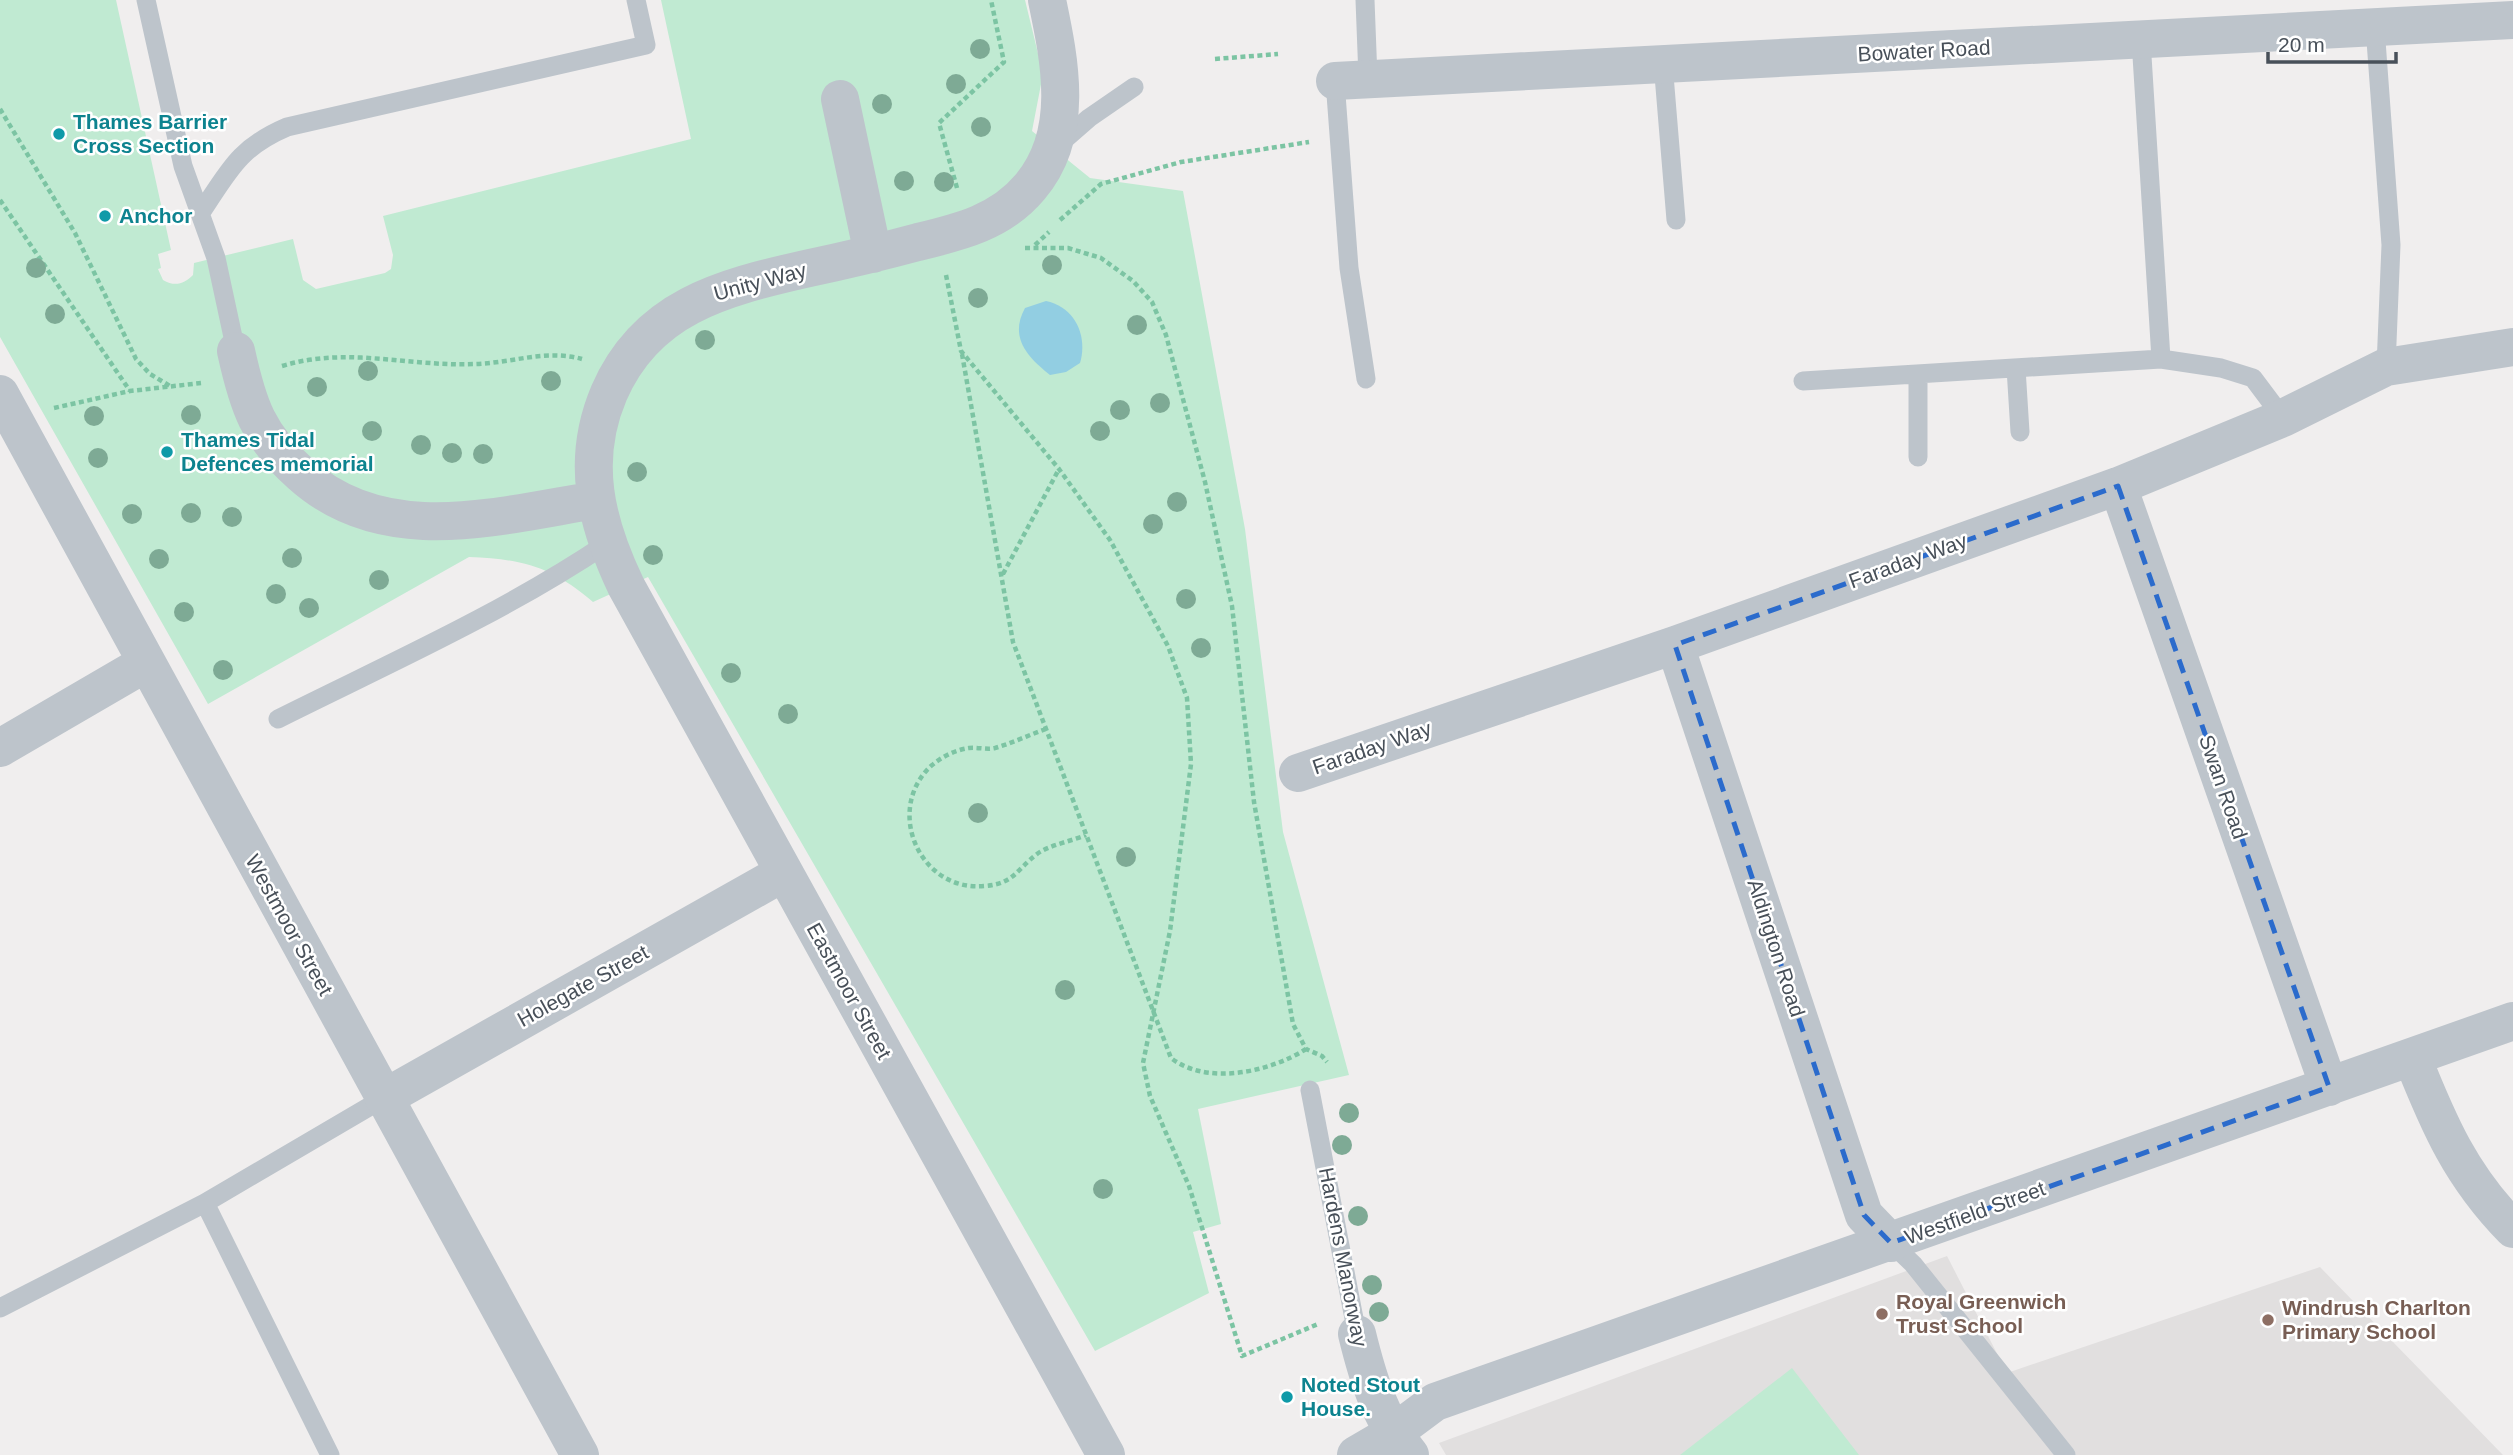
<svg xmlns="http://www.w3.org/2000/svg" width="2513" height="1455" font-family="Helvetica,sans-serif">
<rect width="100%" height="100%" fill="#f0eeee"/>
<!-- education -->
<path fill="#e1dfdf" d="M1947,1256L2007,1373L2320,1267L2503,1455H1446L1439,1443Z"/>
<!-- green -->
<path fill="#c0ead2" d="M0,0H116L171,250L158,254L161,268L158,269L163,280C175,287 184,284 193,275L194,263L293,239L303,280L316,289L385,273L391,269L393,255L383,216L691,139L661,0H1025L1043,74L1032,131L1090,178L1183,191L1245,529L1283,832L1349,1075L1198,1109L1221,1224L1193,1232L1209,1293L1095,1351L648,577L593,602C552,567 523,559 469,557L208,704L0,337Z
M1792,1368L1859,1455H1680Z"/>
<!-- water -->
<path fill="#92cee2" d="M1046,301C1075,307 1088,336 1080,363L1066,372L1050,375C1027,357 1009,337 1025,308Z"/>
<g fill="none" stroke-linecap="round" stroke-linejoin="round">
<!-- path -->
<path stroke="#7cc4a3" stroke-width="4.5" stroke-dasharray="5 3.5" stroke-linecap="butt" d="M1215,59L1278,54
M0,109L75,233L136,359L150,374L170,386
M957,188L939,123L1004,62L991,0
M0,200L130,391
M1060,220L1101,184L1181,162L1309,142
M1035,245L1049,232
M1025,248H1068L1101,258L1133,281L1152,302L1166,335L1205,482L1232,606L1254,802L1293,1024L1306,1049L1322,1056L1327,1062
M946,275L961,351L1059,469L1110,540L1168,646L1187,698L1191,764L1170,931L1143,1063L1150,1096L1189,1186L1242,1356L1318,1324
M962,354L1013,642L1171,1058C1207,1086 1270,1072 1306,1049
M282,366C348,346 408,367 475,364C512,363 546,349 582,359
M54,408L130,391L201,383
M1003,574L1059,469
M1046,729C1029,735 1012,743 995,748C987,750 978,747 969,748C954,750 937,759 927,770C886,815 922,892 984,886C1014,884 1016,870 1037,854C1049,845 1072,841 1086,835"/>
<!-- lane -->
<path stroke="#bdc4cb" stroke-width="19" d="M146,0L183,166L216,258L236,351
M1365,0L1368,78
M2375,27L2391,245L2386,367
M2141,40L2161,359
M1663,63L1676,220
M1335,81L1349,268L1366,379
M1058,145L1089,118L1134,87
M200,214C229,171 238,148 287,127L646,45L636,0
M2016,368L2020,432
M1918,374V457
M1803,381L2161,359L2221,368L2253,378L2283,418
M278,719C388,664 503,613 606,544
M1310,1090L1357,1334
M205,1203L330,1455
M1891,1243L1913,1264L2066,1455
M0,1308L205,1203L384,1098"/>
<!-- street -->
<path stroke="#bdc4cb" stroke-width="38" d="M1047,0C1060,62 1075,134 1030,187C1001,222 960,232 918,242C881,252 843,261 805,269C722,288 646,307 609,393C580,461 596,523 626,586L1106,1455
M1335,81L2513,20
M840,99L873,254
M236,351C248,406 258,436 301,474C384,549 497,516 596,500
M0,394L580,1455
M2118,486L2329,1087
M1675,645L1864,1215L1891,1243
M0,748L146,663
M1298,773L1675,645L2118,486L2283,418L2386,367L2513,347
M2412,1057C2439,1125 2461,1176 2513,1229
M384,1098L783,873
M1357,1334C1368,1379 1380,1419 1410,1455
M1356,1455L1392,1434L1435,1402L2513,1021"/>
</g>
<!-- trees -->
<g fill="#7eaa95">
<circle cx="980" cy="49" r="10"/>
<circle cx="956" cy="84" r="10"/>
<circle cx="882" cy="104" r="10"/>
<circle cx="981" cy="127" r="10"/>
<circle cx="904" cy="181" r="10"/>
<circle cx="944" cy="182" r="10"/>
<circle cx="1052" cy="265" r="10"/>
<circle cx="36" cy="268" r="10"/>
<circle cx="978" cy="298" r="10"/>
<circle cx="55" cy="314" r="10"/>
<circle cx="1137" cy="325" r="10"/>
<circle cx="705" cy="340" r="10"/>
<circle cx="368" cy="371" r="10"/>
<circle cx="551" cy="381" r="10"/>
<circle cx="317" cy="387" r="10"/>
<circle cx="1160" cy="403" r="10"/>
<circle cx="1120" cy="410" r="10"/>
<circle cx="191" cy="415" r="10"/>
<circle cx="94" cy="416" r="10"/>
<circle cx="372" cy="431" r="10"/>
<circle cx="1100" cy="431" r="10"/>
<circle cx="421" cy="445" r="10"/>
<circle cx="452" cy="453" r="10"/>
<circle cx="483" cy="454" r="10"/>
<circle cx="98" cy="458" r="10"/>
<circle cx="637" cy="472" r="10"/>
<circle cx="1177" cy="502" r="10"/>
<circle cx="191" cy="513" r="10"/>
<circle cx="132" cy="514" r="10"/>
<circle cx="232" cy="517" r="10"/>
<circle cx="1153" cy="524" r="10"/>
<circle cx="653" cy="555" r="10"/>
<circle cx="292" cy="558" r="10"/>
<circle cx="159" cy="559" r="10"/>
<circle cx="379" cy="580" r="10"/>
<circle cx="276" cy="594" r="10"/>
<circle cx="1186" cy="599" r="10"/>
<circle cx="309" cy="608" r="10"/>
<circle cx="184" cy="612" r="10"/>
<circle cx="1201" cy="648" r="10"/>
<circle cx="223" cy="670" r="10"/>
<circle cx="731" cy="673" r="10"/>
<circle cx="788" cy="714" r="10"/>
<circle cx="978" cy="813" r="10"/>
<circle cx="1126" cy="857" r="10"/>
<circle cx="1065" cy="990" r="10"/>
<circle cx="1349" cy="1113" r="10"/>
<circle cx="1342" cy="1145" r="10"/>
<circle cx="1103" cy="1189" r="10"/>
<circle cx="1358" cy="1216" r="10"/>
<circle cx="1372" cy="1285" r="10"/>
<circle cx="1379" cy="1312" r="10"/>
</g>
<!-- marked area -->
<path fill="none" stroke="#2b6bcc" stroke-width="5" stroke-dasharray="14 9" stroke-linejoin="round" d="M2118,486L2329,1087L1891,1243L1864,1215L1675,645Z"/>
<!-- markers -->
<g fill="#0f9aa8" stroke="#fff" stroke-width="2.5">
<circle cx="59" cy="134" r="7"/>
<circle cx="105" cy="216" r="7"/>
<circle cx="167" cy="452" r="7"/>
<circle cx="1287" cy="1397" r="7"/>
</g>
<g fill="#8d6e63" stroke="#fff" stroke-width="2.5">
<circle cx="1882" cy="1314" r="7"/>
<circle cx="2268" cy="1320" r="7"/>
</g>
<g text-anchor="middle" stroke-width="5" stroke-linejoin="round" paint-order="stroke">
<!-- street labels -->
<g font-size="21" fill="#485059" stroke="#fff">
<text transform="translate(1924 51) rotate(-3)" y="7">Bowater Road</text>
<text transform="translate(760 282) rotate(-15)" y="7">Unity Way</text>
<text transform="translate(1908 561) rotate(-20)" y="7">Faraday Way</text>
<text transform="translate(1372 748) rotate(-19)" y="7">Faraday Way</text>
<text transform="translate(2223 787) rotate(71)" y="7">Swan Road</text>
<text transform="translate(289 925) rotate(61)" y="7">Westmoor Street</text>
<text transform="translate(1776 948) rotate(72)" y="7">Aldington Road</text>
<text transform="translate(583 986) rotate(-29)" y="7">Holegate Street</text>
<text transform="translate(849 991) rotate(61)" y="7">Eastmoor Street</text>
<text transform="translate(1975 1213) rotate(-20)" y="7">Westfield Street</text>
<text transform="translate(1343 1257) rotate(79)" y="7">Hardens Manorway</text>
</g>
<!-- culture labels -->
<g font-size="21" font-weight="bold" fill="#0d838f" stroke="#fff" text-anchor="start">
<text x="73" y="129">Thames Barrier<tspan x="73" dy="24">Cross Section</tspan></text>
<text x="119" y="223">Anchor</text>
<text x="181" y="447">Thames Tidal<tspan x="181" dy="24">Defences memorial</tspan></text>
<text x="1301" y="1392">Noted Stout<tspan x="1301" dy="24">House.</tspan></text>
</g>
<!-- education labels -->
<g font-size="21" font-weight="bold" fill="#785e54" stroke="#fff" text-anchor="start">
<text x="1896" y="1309">Royal Greenwich<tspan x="1896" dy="24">Trust School</tspan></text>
<text x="2282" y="1315">Windrush Charlton<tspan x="2282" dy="24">Primary School</tspan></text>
</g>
</g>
<!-- scale -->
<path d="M2268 52v10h128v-10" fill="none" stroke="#485059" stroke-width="3.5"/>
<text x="2278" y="52" font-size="21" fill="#485059" stroke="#ffffff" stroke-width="5" paint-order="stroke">20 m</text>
</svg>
